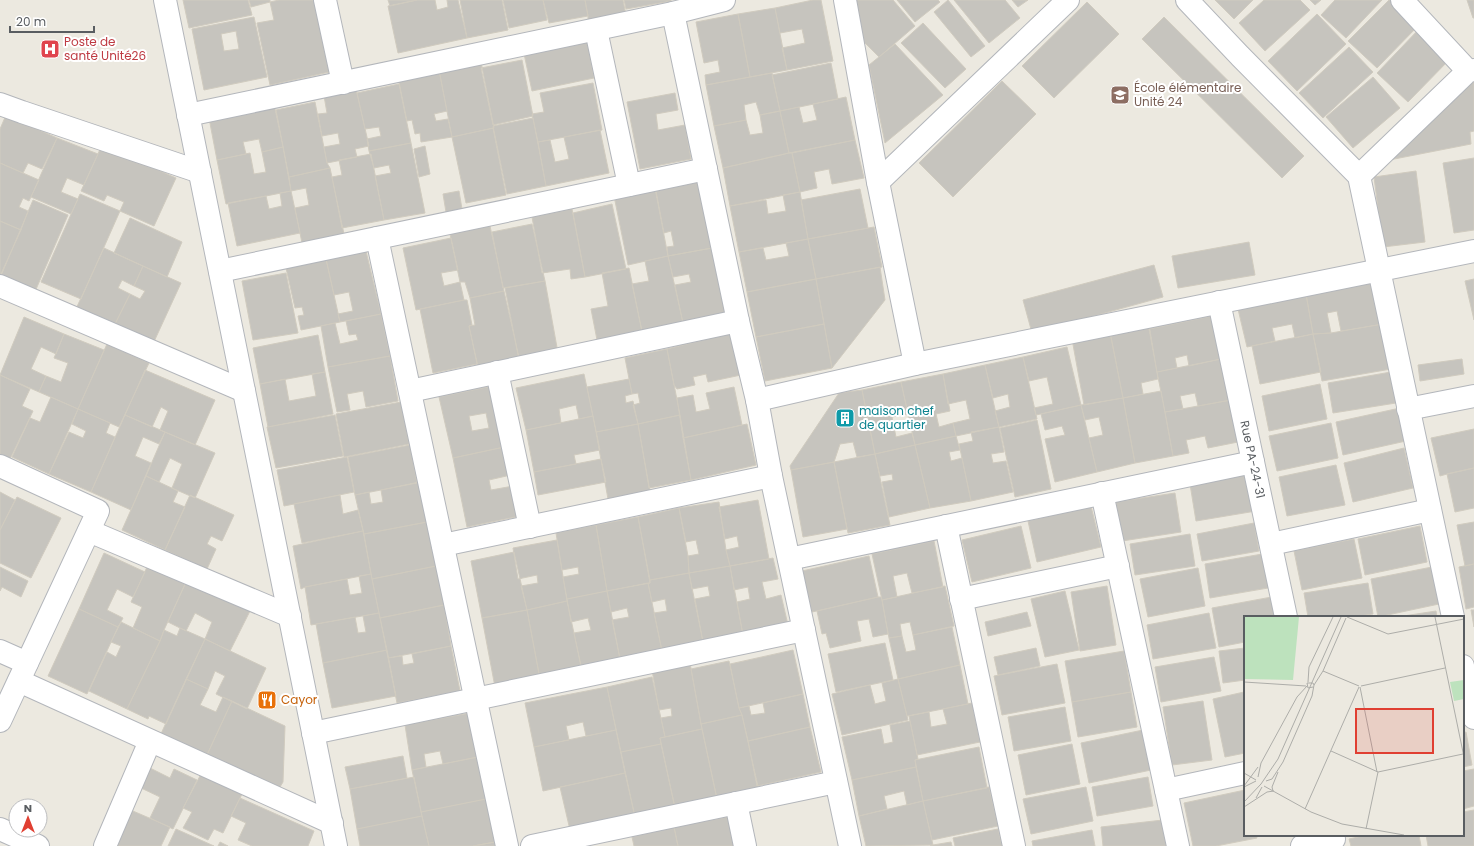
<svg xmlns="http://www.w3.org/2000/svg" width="1474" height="846" font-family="Poppins,sans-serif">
<rect width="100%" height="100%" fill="#ece9e0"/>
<!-- building -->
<path fill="#c6c4be" stroke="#d0cbbf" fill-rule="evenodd" d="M183,0H248L252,15L189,28Z
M249,0H270V2L251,7Z
M279,0H320L334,71L270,85L257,23L274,20L270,2Z
M388,0H417L390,6Z
M417,0H435L437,10L448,7L447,0H458L467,38L398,53L388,6Z
M460,0H502L508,30L467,38Z
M503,0H543L547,20L509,28Z
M543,0H585L588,16L549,23Z
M585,0H623L626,15L588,22V16Z
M624,0H671V1L626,9Z
M813,0H821L833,61L787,70L782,48L805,43L802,29L780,33L775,8Z
M854,0H893L915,26L879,57L863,41Z
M897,0H938L940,2L915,22Z
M948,0L985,46L971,57L934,12Z
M954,0H1005L1020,18L989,43Z
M1012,0H1028L1018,7Z
M1215,0H1253L1234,19Z
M1264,0H1300L1310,10L1265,51L1239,23Z
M1310,0H1321L1315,5Z
M1335,0H1382L1346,38L1321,15Z
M1389,0H1391L1418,26L1377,68L1348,41Z
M1467,0H1474V18H1473Z
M1087,2L1119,34L1054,98L1022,66Z
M775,8L787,70L750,77L738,14Z
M738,14L750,77L706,85L705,75L720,72L718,60L704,63L696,22Z
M1317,14L1346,44L1297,91L1268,61Z
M254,17L267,77L204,90L192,29ZM236,31L239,49L224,51L221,34Z
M1164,17L1304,156L1282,178L1142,39Z
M923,23L966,69L945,88L901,43Z
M1420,28L1451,58L1408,102L1377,73Z
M586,36L594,78L532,91L523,49Z
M895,44L943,95L885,143L869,65Z
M1349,47L1373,72L1323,118L1299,93Z
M522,60L533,116L493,125L481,68Z
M481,62L494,128L452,137L439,70Z
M831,63L838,99L780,111L772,75Z
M439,70L447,111L434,114L436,121L448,119L452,137L421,142L420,133L415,134L412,120L407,121L398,77Z
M772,73L780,111L760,115L756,102L744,105L746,120L714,126L706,85Z
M1373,77L1400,108L1353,148L1326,117Z
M1474,80V131L1470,132L1471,144L1384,161Z
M1002,81L1036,114L953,197L919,163Z
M593,83L602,130L538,142L532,114L544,112L540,93Z
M399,84L411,143L369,151L367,139L381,136L379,127L365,129L357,93Z
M356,89L369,146L355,149L357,157L327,163L324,147L340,144L338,133L322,136L318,114L327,113L324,96Z
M675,93L678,110L656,114L658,130L685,125L691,159L640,169L627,102Z
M846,97L855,140L789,153L780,111L799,107L803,123L817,120L813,104Z
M315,102L327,163L330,168L289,177L276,110Z
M274,104L283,147L262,152L259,139L243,142L246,154L217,160L209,118Z
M780,111L789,153L723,168L714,126L746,120L750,135L763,133L760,115Z
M6,115L57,138L42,169L28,163L23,173L0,163V129Z
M533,118L546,186L507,194L493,126Z
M493,128L506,195L466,203L452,137Z
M600,130L609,173L546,186L538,142L550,140L555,162L569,159L564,137Z
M57,138L98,154L84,185L67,178L61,192L78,199L71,214L31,197Z
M855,140L864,178L832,184L829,169L814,172L817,188L800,192L792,153Z
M411,143L425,213L384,220L375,176L391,173L389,165L374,168L369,151Z
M102,145L176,178L154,226L120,211L124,202L107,195L104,201L81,191Z
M425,146L430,174L419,177L414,149Z
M283,147L291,191L226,204L217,160L250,153L254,174L266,172L262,152Z
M789,153H792L800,192L730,206L723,168Z
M371,154L384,220L342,228L332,177L342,175L339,160Z
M1474,158V230L1454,233L1443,163Z
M0,163L39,180L29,201L23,198L19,207L28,211L21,230L0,221Z
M330,168L344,234L302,243L295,208L309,205L306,188L291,191L289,177Z
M1416,171L1425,242L1383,247L1374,177Z
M699,182L712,248L668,256L667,247L674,246L671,231L664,233L656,191Z
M655,188L668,256L628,265L614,196Z
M860,189L868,228L808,239L801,200Z
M291,191L300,233L237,246L228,203L266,196L269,209L282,206L280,193Z
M459,191L462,209L446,212L443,194Z
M800,192L808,239L739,252L730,206L766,200L768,214L786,211L783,195Z
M80,194L120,211L81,299L41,282Z
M33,200L68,215L34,294L0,278Z
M612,204L626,269L585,277L573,213Z
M572,209L585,277L571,279L570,269L542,273L532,217Z
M130,218L182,242L167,277L114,253Z
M0,221L21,230L0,276Z
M532,224L545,281L503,288L492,232Z
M490,226L504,291L470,298L465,282H460L450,234Z
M874,227L882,267L816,279L808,239Z
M451,238L458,270L441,273L444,286L460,282L464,300L416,310L403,248Z
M808,239L816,279L747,292L739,252L763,248L766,260L789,256L786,243Z
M1249,242L1255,275L1178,288L1172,256Z
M104,248L143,266L134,286L122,280L118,288L130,294L113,328L75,311Z
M712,248L727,318L683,323L675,285L691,282L689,274L673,277L668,256Z
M366,251L381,314L340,322L338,314L353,311L349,292L334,295L326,259Z
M668,256L683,323L642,332L632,284L649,281L645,261Z
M326,259L340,322L301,330L298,316L304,315L302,307L295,308L286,268Z
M1154,265L1163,297L1032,333L1023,300Z
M143,266L181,283L152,346L113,328L130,294L140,299L145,291L134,286Z
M880,267L885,300L832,368L816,279Z
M629,268L643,336L598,345L591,309L608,306L602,273Z
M286,273L298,333L253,340L242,281Z
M816,279L824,324L756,337L747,292Z
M1474,279V320L1465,281Z
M545,281L558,353L519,360L505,288Z
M1374,281L1383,324L1341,331L1337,311L1327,313L1331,333L1313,334L1306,294Z
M504,291L520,362L479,371L469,326L475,325L470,298Z
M1306,294L1313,334L1295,338L1292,324L1272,328L1275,341L1247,347L1238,309Z
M464,300H467L472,325L469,326L477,364L433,373L420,309Z
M381,314L390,356L328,367L321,326L335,323L340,344L358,340L356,334L349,335L346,321Z
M1212,316L1221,359L1189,366L1187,355L1175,358L1177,368L1157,372L1149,329Z
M24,317L64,334L56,354L41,347L31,369L46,376L39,392L0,375Z
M824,324L832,368L765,381L756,337Z
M1149,324L1158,379L1141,383L1143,394L1123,398L1110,332Z
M1383,324L1391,369L1322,381L1313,334L1331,333Z
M1110,332L1123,398L1084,405L1072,339Z
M732,333L741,375L708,382L706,374L693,377L695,385L677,389L674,385L667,349Z
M64,334L104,350L78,409L39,392L46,376L61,382L68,363L54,358Z
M1313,334L1321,372L1260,384L1252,346Z
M318,335L325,372L260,384L253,348Z
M107,344L149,363L119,427L78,409Z
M1067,347L1081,405L1036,415L1034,408L1053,404L1047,377L1029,381L1023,357Z
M667,349L680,415L638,424L633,405L640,403L638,393L632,394L625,358Z
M390,356L398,401L366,407L363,391L347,394L350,410L337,412L328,367Z
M1023,357L1037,419L999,427L995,411L1010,407L1008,394L993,398L985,365Z
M1221,359L1231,400L1198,406L1195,393L1180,396L1183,409L1165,412L1157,372Z
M1462,359L1464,374L1420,381L1418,365Z
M985,365L999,427L956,436L953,423L970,419L966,400L948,404L943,374Z
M145,370L215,400L195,445L160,430L168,411L161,407L152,427L125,415Z
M325,372L333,414L268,427L260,384L285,379L289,401L316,396L312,374Z
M1391,372L1396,403L1333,413L1328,383Z
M584,374L593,416L579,419L576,405L559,409L561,423L526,430L516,388Z
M943,374L950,411L936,414L939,427L953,423L956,436L915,445L901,382Z
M0,375L30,389L22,406L33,411L10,459L0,455Z
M629,379L632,394L625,396L626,403L633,401L638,424L596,432L587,387Z
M901,382L908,414L892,417L896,437L912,433L915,445L875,454L862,390Z
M1320,384L1327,419L1269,431L1262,396Z
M497,385L509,446L453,458L439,397ZM486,413L489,428L472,431L469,416Z
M734,387L742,425L683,438L677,398L693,395L696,412L710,409L706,393Z
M862,390L875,454L857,457L853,442L840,444L834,462L791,470L790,466L839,393Z
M1161,391L1173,456L1135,463L1123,398Z
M51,397L78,409L49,474L12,457L30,418L40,422Z
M1123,398L1135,463L1097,472L1089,438L1103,435L1099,417L1085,420L1081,405Z
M1231,400L1238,442L1208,448L1205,436L1186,440L1189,453L1173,456L1165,412Z
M401,402L409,444L344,457L336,414Z
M1081,405L1097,472L1055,482L1045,439L1065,435L1062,426L1045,430L1041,414Z
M1400,408L1406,441L1343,455L1336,422Z
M78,409L110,423L106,433L115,437L91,492L49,474L69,432L83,438L86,431L72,424Z
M125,415L165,432L159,444L143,437L135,456L151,463L131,510L91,492Z
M335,415L343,456L276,468L267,427Z
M680,415L691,480L649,488L638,424Z
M593,416L600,450L574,455L576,464L534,472L526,430Z
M1037,420L1051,489L1015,497L1000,428Z
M1331,423L1338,458L1277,471L1269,436Z
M638,424L650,491L608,499L596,432Z
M747,424L756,465L691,480L683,438Z
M999,427L1004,452L991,454L993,463L1006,461L1013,492L971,501L959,444L973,441L971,432Z
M1474,429V468L1447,474L1440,476L1431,438Z
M165,432L215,453L195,498L172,488L182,464L170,458L159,482L146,476Z
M956,436L960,450L949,452L951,461L962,458L971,501L930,508L915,445Z
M410,445L417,483L355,495L348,457Z
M915,445L930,508L889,517L882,482L893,480L892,474L880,476L875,454Z
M509,446L515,474L489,480L491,490L519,485L525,515L467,527L453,458Z
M1404,448L1413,488L1353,502L1344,463Z
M875,454L890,525L848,533L834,462Z
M347,457L354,492L284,506L277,470Z
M601,459L606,482L538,495L534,472Z
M834,462L847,529L803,537L791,470Z
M1336,465L1345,505L1287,516L1279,477Z
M1248,468L1256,511L1196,521L1189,478Z
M1474,468V508L1455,512L1447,474Z
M146,476L178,491L173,502L185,507L165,550L122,530Z
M419,482L427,522L364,534L355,495L369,492L371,504L383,502L381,490Z
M0,492L15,500L0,530Z
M1175,493L1181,532L1122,541L1116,502Z
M190,495L234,515L222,541L211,536L207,544L216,549L207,569L165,550Z
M340,495L343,514L358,510L363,531L302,543L294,504Z
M17,497L61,518L31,578L0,563V530Z
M758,500L769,559L730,566L726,550L739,547L737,536L725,539L719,507Z
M719,502L726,550L730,566L689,573L688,556L699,554L696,540L686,542L679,508Z
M1091,506L1101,547L1037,562L1028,521Z
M679,508L688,556L689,573L650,580L638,517Z
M638,517L650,583L607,591L596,525Z
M427,522L436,566L372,579L364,534Z
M1474,522V564L1465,566L1457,525Z
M1254,523L1259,551L1202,561L1197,534Z
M596,525L607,591L567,599L563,577L579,574L578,567L562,570L556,533Z
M1021,526L1031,568L972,582L962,540Z
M1420,526L1427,562L1365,575L1358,539Z
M363,531L371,574L305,587L301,589L293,546Z
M1190,534L1195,566L1135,575L1130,544Z
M1354,539L1362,578L1302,590L1294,551Z
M557,540L567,601L527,610L521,586L538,583L537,575L518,579L513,548Z
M934,541L943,587L912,593L907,573L893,576L897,597L882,600L872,554Z
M514,552L527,610L482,618L471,561Z
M104,553L145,572L133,597L117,589L107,610L123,618L118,627L79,609Z
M1268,553L1274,587L1210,598L1205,564Z
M869,556L878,597L812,612L802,571Z
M773,558L778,579L762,582L766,599L781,595L788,625L743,635L737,602L750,599L748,587L734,590L730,566Z
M1474,564V607L1466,609L1459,567Z
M436,566L444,605L380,618L372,579Z
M730,566L743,635L703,642L695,599L710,596L708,586L692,589L689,573Z
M0,567L28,581L21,597L2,587L0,591Z
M147,567L185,584L164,630L160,641L133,628L142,607L131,602Z
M1432,567L1439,604L1378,617L1371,579Z
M1198,568L1205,606L1148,617L1140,579Z
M689,573L703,642L662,651L654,613L667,611L665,599L652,602L648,583H650V580Z
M371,574L379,613L311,625L305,587L347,579L350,595L362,593L359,576Z
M187,580L250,611L230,651L205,639L212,622L195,613L186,631L168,622Z
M648,583L662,651L620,659L612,620L629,617L627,608L611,612L607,591Z
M1368,583L1373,614L1353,617H1308L1304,593Z
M945,586L954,626L913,635L910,622L900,624L902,636L889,638L882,600Z
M1107,586L1116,645L1080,651L1071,592Z
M607,591L620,659L581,667L574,633L591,630L588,618L571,622L567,599Z
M1065,591L1079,650L1045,657L1031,599Z
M1277,596L1281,617H1245V642L1219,647L1212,608Z
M878,597H881L882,600L888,634L873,637L869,619L857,621L861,641L830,648L826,633L822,634L817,611Z
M567,601L582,670L540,679L527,610Z
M444,605L451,646L388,658L380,618Z
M79,609L118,627L87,694L48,676Z
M527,610L540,679L495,687L482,618Z
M1471,610H1474V627Z
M1436,611L1437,617H1397Z
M1027,612L1031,626L988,636L985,622Z
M379,613L387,650L323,663L316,624L355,617L358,633L366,632L363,616Z
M1209,613L1216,648L1153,659L1147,625Z
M121,622L160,641L127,709L89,691L107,652L116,657L121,646L111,642Z
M952,627L960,665L898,679L889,638L902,636L906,652L916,650L913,635Z
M180,628L205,639L166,724L149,716L148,719L127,709L160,641L164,630L177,636Z
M205,639L266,668L247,709L216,694L225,676L215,671L208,689L186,679Z
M885,643L893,680L836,692L828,654Z
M451,646L460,691L397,703L388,658L402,656L403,665L414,663L412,654Z
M1036,648L1040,666L998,675L994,657Z
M1245,648V680L1223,683L1219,651Z
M387,650L396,696L332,708L323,663Z
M793,650L803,694L739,708L730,664Z
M1124,651L1131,692L1072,702L1065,661Z
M1214,657L1221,691L1161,702L1155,667Z
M729,661L739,708L742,715L701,724L691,669Z
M690,663L702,729L665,737L661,718L672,716L671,708L659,710L652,670Z
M1057,664L1065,703L1002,715L994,676Z
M960,665L968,704L907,716L898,679Z
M652,677L665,737L660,738L661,744L621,752L607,687Z
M186,679L208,689L200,705L216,712L223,697L232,701L206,757L160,736Z
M898,679L908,720L842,735L832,694L870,685L875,704L886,701L882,683Z
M607,687L616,730L586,736L583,722L566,726L569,740L534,747L525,703Z
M1131,692L1137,727L1078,737L1072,702Z
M1244,692L1245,697V753L1225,757L1213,699Z
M803,694L810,727L748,741L742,715L739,708L749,706L751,715L765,713L763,703Z
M232,701L285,726L283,782L280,787L206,757Z
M1203,701L1212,760L1172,765L1163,707Z
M972,703L980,742L917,755L909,716L929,712L931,727L947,724L943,709Z
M1065,707L1071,741L1014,751L1008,717Z
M470,713L478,757L443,764L440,751L424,754L426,767L412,770L405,725Z
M742,715L759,791L717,799L701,724Z
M910,721L918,759L915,760L916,767L852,780L842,737L881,729L884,744L893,742L890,725Z
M810,727L821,772L757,786L748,741Z
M702,729L717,799L675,808L660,738Z
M616,730L625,773L543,791L534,747Z
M1143,730L1151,770L1089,783L1081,743Z
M1466,732L1472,765L1463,767V733Z
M661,744L675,808L635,817L621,752Z
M1072,744L1080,784L1026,795L1018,755Z
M979,747L987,788L923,801L915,760Z
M403,756L407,778L350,789L345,767Z
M478,757L486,799L421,812L412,770Z
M148,767L170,778L174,769L197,780L173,829L150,818L160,797L139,787Z
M916,767L923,801L907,805L904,791L884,796L887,809L859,816L852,780Z
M1474,769V806L1463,809V771Z
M625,773L635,817L570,830L560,787Z
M201,774L242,794L223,833L214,829L208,840L183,828L192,812L183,808Z
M414,777L422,816L357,829L350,789Z
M1148,777L1153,806L1097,816L1092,787Z
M989,787L998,826L932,840L923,801Z
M1086,787L1093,821L1031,834L1023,799Z
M1245,790V835H1256L1257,838L1216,846H1193L1184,803Z
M240,798L314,831L308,846H252L238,840L246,823L231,816Z
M486,799L495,842L473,846H429L421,812Z
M923,801L933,845L866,846L859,816Z
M126,808L170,827L161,846H111Z
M1474,810V846H1428L1426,835H1463V812Z
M422,816L429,846H360L357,829Z
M733,816L739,846H678L674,827Z
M1163,820L1166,846H1103L1101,827Z
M674,827L678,846H634L632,837Z
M176,829L214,846H168Z
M998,829L1002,846H955L953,838Z
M1092,830L1095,846H1033L1032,841Z
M1367,835H1419L1421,846H1351L1349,839Z
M220,842L228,846H218Z
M495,842V846H473Z
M951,842L952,846H930L933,845Z"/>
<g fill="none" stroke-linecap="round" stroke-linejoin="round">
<!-- minor casing -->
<g stroke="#b3b6bb" stroke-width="24">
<g id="minor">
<path d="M325,0L343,83"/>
<path d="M845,0L878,182L915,364"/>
<path d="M1187,0L1240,56L1359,176L1453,617"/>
<path d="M1402,0L1468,71"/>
<path d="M673,13L738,321L757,400L771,476L850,846"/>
<path d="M596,30L629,185"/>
<path d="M0,104L22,112L200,172"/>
<path d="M188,115L673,13L724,0"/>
<path d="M1359,176L1468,71L1474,70"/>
<path d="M878,182L1068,0"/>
<path d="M377,238L507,846"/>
<path d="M220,271L706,169"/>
<path d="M0,286L244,391"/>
<path id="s1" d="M1219,302L1286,617"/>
<path d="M497,372L530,527"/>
<path d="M410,391L738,321"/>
<path d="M757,400L915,364L1474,251"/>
<path d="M1408,409L1474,396"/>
<path d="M0,466L98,511L0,721"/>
<path d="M1102,493L1178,846"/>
<path d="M946,526L1014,846"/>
<path d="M89,531L290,616"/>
<path d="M1271,544L1430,510"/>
<path d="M443,545L771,476"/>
<path d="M789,559L1253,462"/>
<path d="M961,599L1118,566"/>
<path d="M0,651L27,663"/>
<path d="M1463,666L1474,718"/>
<path d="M19,681L332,823"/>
<path d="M313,733L804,630"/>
<path d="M1166,790L1245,773"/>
<path d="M736,803L745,846"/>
<path d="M0,829L38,846"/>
<path d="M105,846L150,741"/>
<path d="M532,846L836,782"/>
<path d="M1302,846L1334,839"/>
</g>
</g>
<!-- tertiary casing -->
<g stroke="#b3b6bb" stroke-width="24">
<path id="tertiary" d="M165,0L336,846"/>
</g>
<!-- minor -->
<use href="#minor" stroke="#fff" stroke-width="22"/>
<!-- tertiary -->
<use href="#tertiary" stroke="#fff" stroke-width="22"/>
</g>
<!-- icons -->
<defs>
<g id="hospital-square" transform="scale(1)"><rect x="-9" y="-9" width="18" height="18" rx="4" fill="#e0444e" stroke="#fff"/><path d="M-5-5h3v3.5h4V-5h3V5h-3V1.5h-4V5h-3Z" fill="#fff"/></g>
<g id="school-square" transform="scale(1)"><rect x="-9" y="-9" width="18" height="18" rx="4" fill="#8d6e63" stroke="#fff"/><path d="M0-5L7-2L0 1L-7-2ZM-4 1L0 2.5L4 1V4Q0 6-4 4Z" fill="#fff"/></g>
<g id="building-square" transform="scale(1)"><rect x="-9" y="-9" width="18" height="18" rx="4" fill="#0f9aa8" stroke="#fff"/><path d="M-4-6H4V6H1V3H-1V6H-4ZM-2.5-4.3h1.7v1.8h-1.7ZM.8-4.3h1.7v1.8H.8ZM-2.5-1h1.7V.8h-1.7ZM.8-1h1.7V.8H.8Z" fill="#fff"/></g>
<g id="restaurant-square" transform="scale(1)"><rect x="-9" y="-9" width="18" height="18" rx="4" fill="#e8710a" stroke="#fff"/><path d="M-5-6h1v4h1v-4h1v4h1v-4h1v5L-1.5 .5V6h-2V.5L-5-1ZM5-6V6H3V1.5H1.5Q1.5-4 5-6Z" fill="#fff"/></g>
</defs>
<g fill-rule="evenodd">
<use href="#hospital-square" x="50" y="49"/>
<use href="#school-square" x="1120" y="95"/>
<use href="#building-square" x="845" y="418"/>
<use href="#restaurant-square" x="267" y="700"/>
</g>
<g text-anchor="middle" stroke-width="4" stroke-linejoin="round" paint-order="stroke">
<!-- health labels -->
<g font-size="12" fill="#be3a42" stroke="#fff" text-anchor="start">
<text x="64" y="46">Poste de<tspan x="64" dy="14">santé Unité26</tspan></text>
</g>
<!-- education labels -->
<g font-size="12" fill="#785e54" stroke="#fff" text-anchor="start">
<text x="1134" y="92">École élémentaire<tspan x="1134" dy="14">Unité 24</tspan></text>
</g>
<!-- culture labels -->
<g font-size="12" fill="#0d838f" stroke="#fff" text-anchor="start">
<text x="859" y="415">maison chef<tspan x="859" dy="14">de quartier</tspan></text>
</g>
<!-- street labels -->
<g font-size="12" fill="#595d61" stroke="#fff">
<text dy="4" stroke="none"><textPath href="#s1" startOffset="161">Rue PA-24-31</textPath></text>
</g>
<!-- food labels -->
<g font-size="12" fill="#c56008" stroke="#fff" text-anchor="start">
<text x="281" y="704">Cayor</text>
</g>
</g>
<!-- overview -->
<g transform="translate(1244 616)">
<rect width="220" height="220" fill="#ece9e0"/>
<path d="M0,1H55L49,64L0,63Z" fill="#bde2bd"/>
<path d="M220,64V83L210,85L206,66Z" fill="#bde2bd"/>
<path fill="none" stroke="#adada9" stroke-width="1" d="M103,1L144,18L220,3M191,1L220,141M79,55L115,70M0,66L62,70M64,66L65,51L89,1M70,69L79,55L102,2M117,70L201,52M116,71L133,156M87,135L134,156L219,138M0,157L12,164M14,161L17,147L53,81L63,70M22,165L28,163L39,146L68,80L70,69L69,67H63L64,72L69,71M0,170L14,151M20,170L67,196L98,208L160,219M0,171L12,165M29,175L28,171L34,156M12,182L18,171M0,186L17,168L34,143L97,1M0,191L23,176L30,175M61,193L115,71M122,213L134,156"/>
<path fill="#e03f32" fill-opacity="0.15" stroke="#e03f32" stroke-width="2" d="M112,93H189V137H112Z"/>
<rect width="220" height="220" fill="none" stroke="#595d61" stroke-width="2"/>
</g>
<!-- north arrow -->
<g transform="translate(28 818)"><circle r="19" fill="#ffffff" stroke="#bdbec0"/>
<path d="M0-3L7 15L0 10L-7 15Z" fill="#e03f32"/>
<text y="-6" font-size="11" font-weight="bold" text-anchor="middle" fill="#595d61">N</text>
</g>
<!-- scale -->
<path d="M10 26v6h84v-6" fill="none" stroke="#595d61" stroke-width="2"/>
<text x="16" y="26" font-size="12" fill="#595d61" stroke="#ffffff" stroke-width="3" paint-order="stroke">20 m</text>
</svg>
